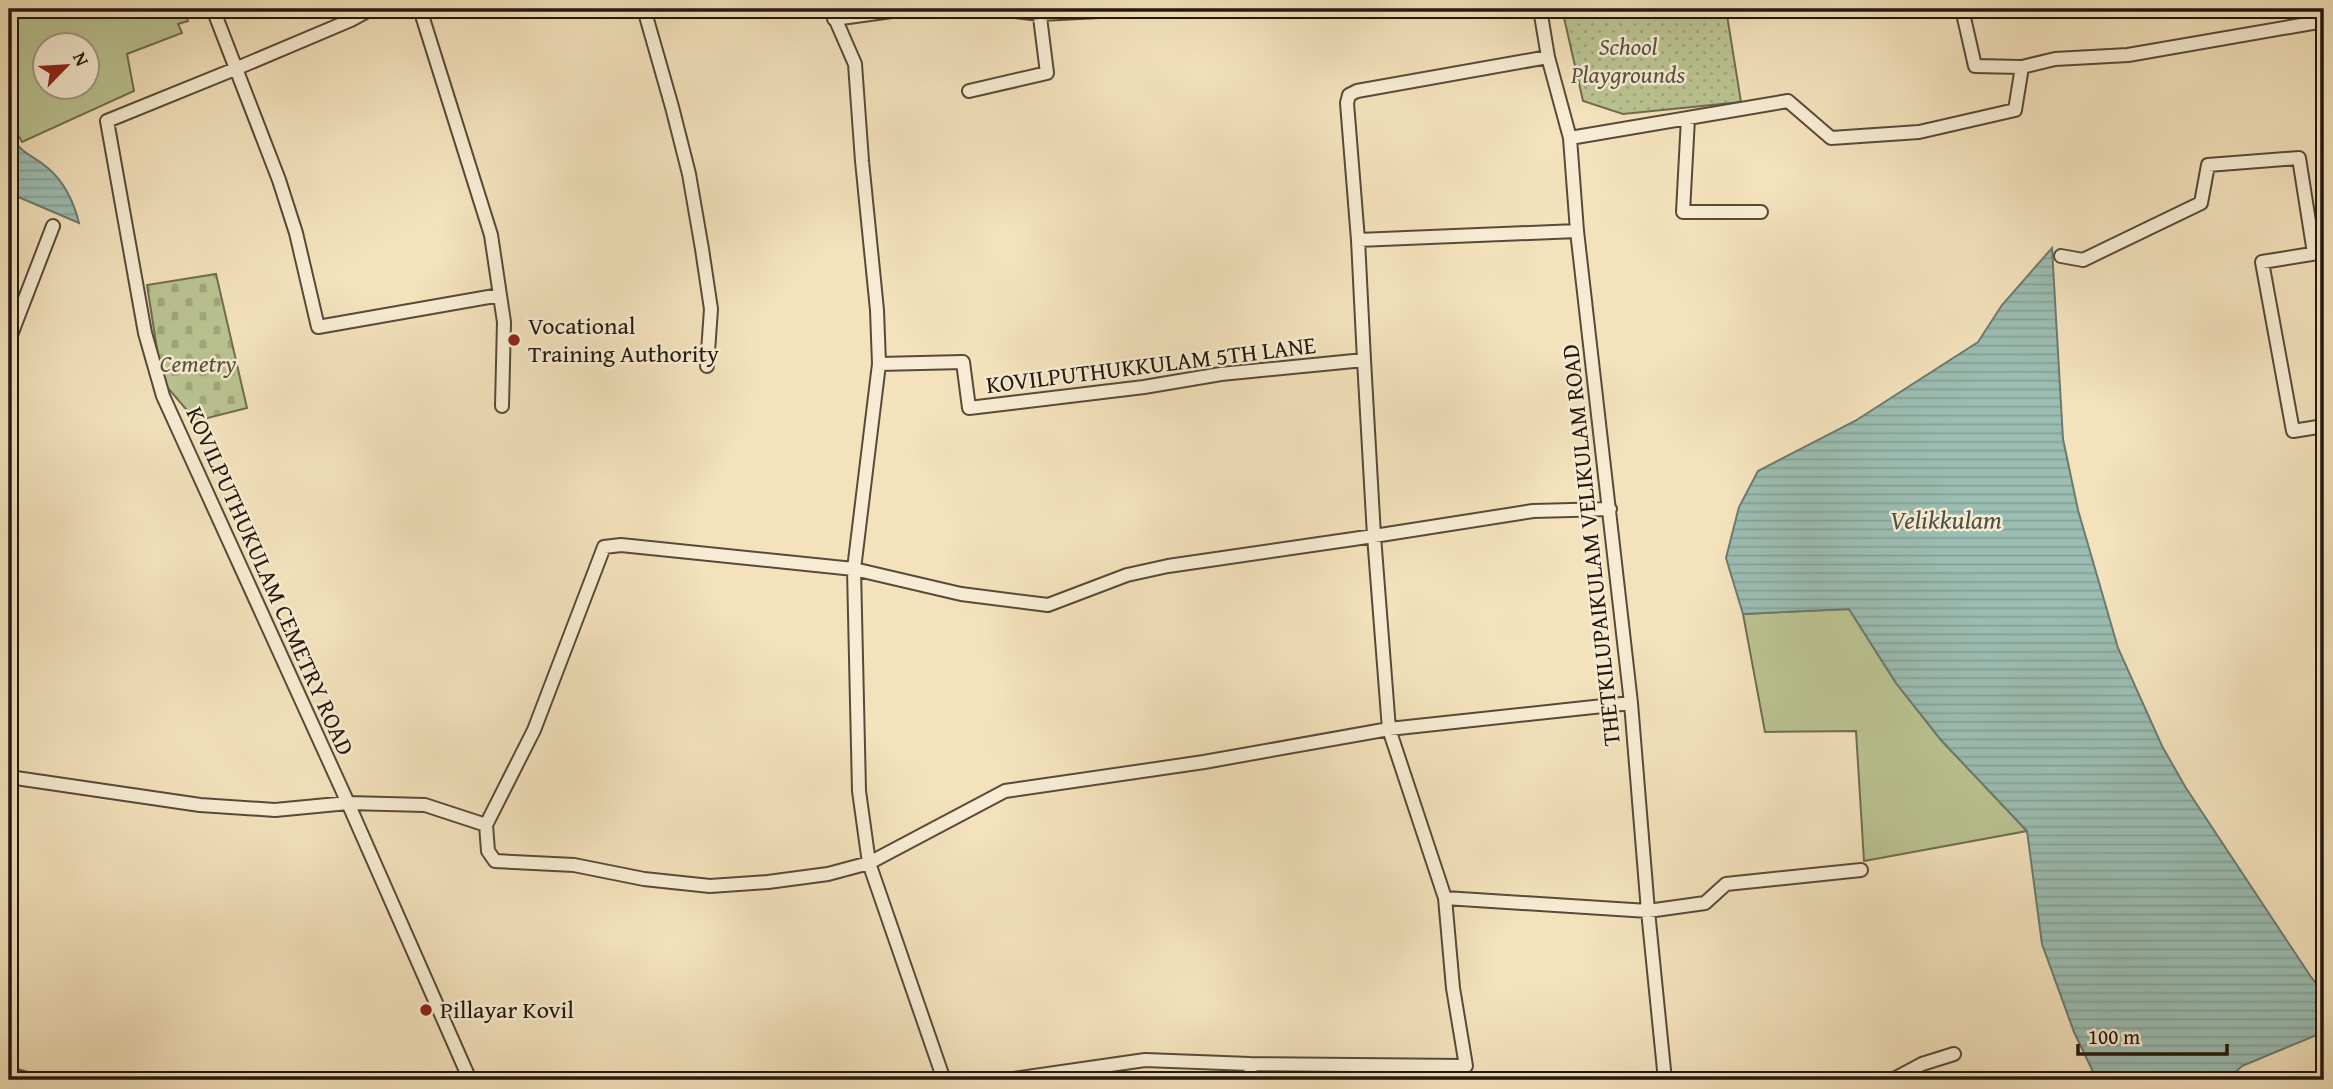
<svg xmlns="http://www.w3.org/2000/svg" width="2333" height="1089" font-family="'Gentium Book Plus',serif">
<defs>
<pattern id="cemetery-stones" width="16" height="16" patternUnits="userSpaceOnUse" patternTransform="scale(1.75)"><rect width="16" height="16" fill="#bac391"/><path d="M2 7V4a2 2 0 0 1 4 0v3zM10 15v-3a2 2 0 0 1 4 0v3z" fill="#a0a77c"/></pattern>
<pattern id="park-dots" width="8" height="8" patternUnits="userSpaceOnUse" patternTransform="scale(1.75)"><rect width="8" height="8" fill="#bac391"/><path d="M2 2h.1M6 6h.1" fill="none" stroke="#a0a77c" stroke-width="1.8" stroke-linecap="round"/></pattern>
<pattern id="water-rules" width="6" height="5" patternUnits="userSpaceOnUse" patternTransform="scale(1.75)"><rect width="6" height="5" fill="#9bbdb2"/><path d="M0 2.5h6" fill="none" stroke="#85a298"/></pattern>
</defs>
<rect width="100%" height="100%" fill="#f3e2bc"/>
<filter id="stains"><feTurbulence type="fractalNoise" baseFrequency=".00286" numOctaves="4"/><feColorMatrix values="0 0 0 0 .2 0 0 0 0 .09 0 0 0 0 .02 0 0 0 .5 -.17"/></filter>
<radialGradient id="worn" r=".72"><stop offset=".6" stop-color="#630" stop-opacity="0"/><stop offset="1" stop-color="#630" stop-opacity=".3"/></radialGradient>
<!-- grass -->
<path fill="#bac391" stroke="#6f6e4e" stroke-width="2" fill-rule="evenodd" d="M9,9H184L188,21L178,24L182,33L127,54L134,91L22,142L9,119ZM46,46H88V88H46Z
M1849,609L1896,683L1941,740L2027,831L1864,861L1856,731L1765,732L1743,614Z"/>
<!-- cemetery -->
<path fill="url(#cemetery-stones)" stroke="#6f6e4e" stroke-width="2" d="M216,274L247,408L196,421L162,381L147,285Z"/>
<!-- park -->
<path fill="url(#park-dots)" stroke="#6f6e4e" stroke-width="2" d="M1562,9H1726L1741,102L1623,114L1583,101Z"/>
<!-- water -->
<path fill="url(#water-rules)" stroke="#6b7b70" stroke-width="2" d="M9,131C22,157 30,152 49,169C65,183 74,203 79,223L9,193Z
M2052,248L2063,439L2078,510L2118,648L2162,746L2186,788L2311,977L2324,993V1032L2242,1066L2227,1080H2097L2074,1032L2042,944L2027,831L1941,740L1896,683L1849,609L1743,614L1726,558L1739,507L1758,471L1855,421L1978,342L2002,305Z"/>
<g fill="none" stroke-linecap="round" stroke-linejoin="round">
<!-- street casing -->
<g stroke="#584a38" stroke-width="16">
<path id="street" d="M213,9L279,180L296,233L318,327L500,295
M371,9L351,20L235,69L107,121L145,333L163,396L348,803L470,1080
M420,9L491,235L504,322L502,406
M644,9L672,107L689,174L702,249L711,309L707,366
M831,9L855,64L862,161L877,310L879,364L963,362L969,408L1144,387L1221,374L1364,360L1358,240L1577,231
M999,9L1040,14L1139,9
M1540,9L1548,57L1570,138L1577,231L1631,703L1648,911L1665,1080
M1962,9L1975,66L2022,67
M834,19L906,9
M969,91L1047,73L1039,9
M1688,118L1683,212H1761
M1570,138L1788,101L1831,138L1919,132L2015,110L2022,67L2055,59L2128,55L2324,21
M1358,240L1347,103L1349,95L1357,91L1548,57
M2324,252L2262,262L2293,431L2324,426
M2061,256L2083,260L2201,203L2208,165L2299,158L2314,253
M9,340L53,226
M1364,360L1374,536L1389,729L1445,898L1648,911L1705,903L1726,884L1861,870
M9,777L200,805L275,810L348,803L425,805L486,825L534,730L604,547L621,545L854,569L879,364
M486,825L488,851L495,861L574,865L644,879L710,886L768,882L828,874L869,863L1005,791L1204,762L1389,729L1631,703
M1250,1064L1251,1080
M9,1074L30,1080
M944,1080L869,863L859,791L854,569L961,594L1048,605L1127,575L1168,566L1374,536L1533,511L1610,509
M1006,1080L1145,1060L1250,1064L1466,1066L1453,988L1445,898
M1892,1080L1922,1064L1954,1054"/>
</g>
<!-- street -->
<use href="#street" stroke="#f7ecd3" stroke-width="12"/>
</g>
<!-- markers -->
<g fill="#8f2418" stroke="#f7ecd3" stroke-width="2.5">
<circle cx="514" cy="340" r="7"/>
<circle cx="426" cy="1010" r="7"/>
</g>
<g text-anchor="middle" stroke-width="5" stroke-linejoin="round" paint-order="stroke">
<!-- park labels -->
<g font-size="24" font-style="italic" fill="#58543b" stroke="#f7ecd3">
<text x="1628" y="55">School<tspan x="1628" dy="28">Playgrounds</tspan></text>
<text x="198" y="372">Cemetry</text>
</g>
<!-- poi labels -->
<g font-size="24" fill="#24180c" stroke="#f7ecd3" text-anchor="start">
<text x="528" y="334">Vocational<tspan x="528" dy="28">Training Authority</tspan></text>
<text x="440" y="1018">Pillayar Kovil</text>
</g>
<!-- street labels -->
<g font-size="24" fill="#24180c" stroke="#f7ecd3">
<text transform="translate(1151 365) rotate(-7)" y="8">KOVILPUTHUKKULAM 5TH LANE</text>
<text transform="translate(1591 545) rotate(-96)" y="8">THETKILUPAIKULAM VELIKULAM ROAD</text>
<text transform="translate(270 581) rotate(66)" y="8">KOVILPUTHUKULAM CEMETRY ROAD</text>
</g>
<!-- water labels -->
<g font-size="26" font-style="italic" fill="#4e5246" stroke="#f7ecd3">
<text x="1946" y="529">Velikkulam</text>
</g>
</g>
<!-- margin -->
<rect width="2333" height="1089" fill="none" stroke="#f3e2bc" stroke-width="35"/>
<rect x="10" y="10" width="2312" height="1068" fill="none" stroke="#24180c" stroke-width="3.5"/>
<rect x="18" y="18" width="2298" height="1054" fill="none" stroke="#24180c" stroke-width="2"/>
<!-- north arrow -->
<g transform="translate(66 66) rotate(65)"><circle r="33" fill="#f7ecd3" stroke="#a39783" stroke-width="2"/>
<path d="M0-5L12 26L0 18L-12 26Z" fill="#8f2418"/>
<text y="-10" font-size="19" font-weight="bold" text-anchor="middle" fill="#24180c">N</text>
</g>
<!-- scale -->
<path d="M2078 1044v10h149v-10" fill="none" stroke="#24180c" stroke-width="3.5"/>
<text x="2088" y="1044" font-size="21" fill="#24180c" stroke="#f7ecd3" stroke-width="5" paint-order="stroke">100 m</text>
<rect width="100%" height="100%" filter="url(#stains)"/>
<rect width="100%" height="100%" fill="url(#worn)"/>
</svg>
